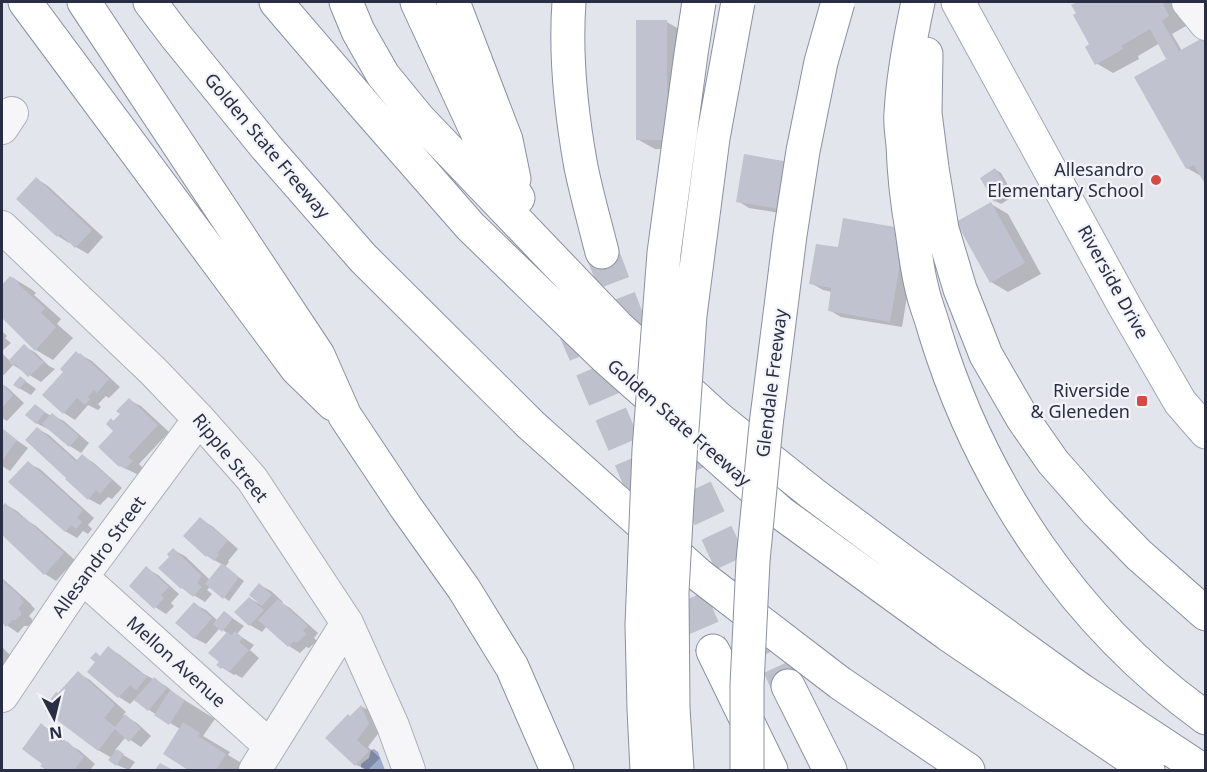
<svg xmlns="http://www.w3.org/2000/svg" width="1207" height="772" font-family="'Noto Sans',sans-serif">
<rect width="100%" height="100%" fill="#e3e5ec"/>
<!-- water -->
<path fill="#9dabcd" d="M374,749L378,752L385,770H365L361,767V764L369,758L371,750Z"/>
<!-- shadow -->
<path fill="#0003" d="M1080,2H1174L1186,26L1172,34L1182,51L1201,176L1187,168L1169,58L1160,43L1138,56L1139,59L1113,73L1096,63L1091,45L1073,5Z
M638,22H667L684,32V149H655L637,139Z
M746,156L792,215L749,208L738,201Z
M996,170L1001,173L1014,196L1001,204L995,201Z
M37,179L48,186L103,237L88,254L76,247L70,241L69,243L58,236Z
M991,204L1008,214L1041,274L1008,292L991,282Z
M917,237L902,327L841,317L829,310L832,292L823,290L811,283L840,249Z
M13,278L31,289L36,293L34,295L61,319L57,324L73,338L53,360L36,350L2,317V286Z
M2,331L7,336L5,338L11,343L2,351Z
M24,346L36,353L49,366L55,369L41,382L13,365L4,375L2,374V353L10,361Z
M81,355L92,361L120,387L109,398L106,396L98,404L101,407L98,410L88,405L75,420L64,413L65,372Z
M21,378L36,389L31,395L19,388Z
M2,384L8,388L24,403L7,421L2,418Z
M129,400L141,406L169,432L139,464L143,468L137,474L120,466L112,420L114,422L122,414Z
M35,406L51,416L52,415L64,421L89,443L81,453L70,446L49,428L48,429L36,423Z
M38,429L49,435L78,461L83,456L94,463L122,488L112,499L108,497L100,505L89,499Z
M2,430L28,448L10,471L2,466Z
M28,463L40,469L94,518L88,525L92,529L88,534L83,531L77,538L65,531Z
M5,504L17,511L28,521L36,526L75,560L56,581L45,574L2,534V509Z
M200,519L212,526L238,549L228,561L229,562L225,567L244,581L229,601L210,587L207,590L212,594L205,602L182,588L171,557L173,550L185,556L210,580L223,565L207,556L185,536Z
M146,568L158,575L179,594L171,603L174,606L166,614L155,607Z
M2,578L32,605H31L35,609L29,616L32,619V622L28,626H24L18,633L2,622Z
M260,585L271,591L283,602L282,603L290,608L318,633L314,638L317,641L309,648L306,647L300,653L289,646L267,626L262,632L250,625L236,612L249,598L260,604Z
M194,604L206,610L218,621L225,613L244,626L237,634L254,645L250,650L259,658L242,678L235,674L234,675L218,665L221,662L227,633L220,628L206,644L194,638Z
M2,647L14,659L2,672Z
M109,648L120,655L144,674L166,686L178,696L215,719L203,736L230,752L228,755L253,770H191L165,754L180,729L149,710L135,699L130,704L119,697L101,657Z
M78,673L90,680L126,712L123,715L137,723L151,736L141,747L126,737L115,750L135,762L129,770L117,765L112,758L98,750L59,695Z
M361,706L373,713L380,731L368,747L380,758L368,770L356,765L351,718Z
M42,725L53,732L64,742L79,750L95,764L90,770H48L42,765Z"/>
<!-- building -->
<path fill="#c0c2cf" d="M1077,2H1163L1164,3L1163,4L1169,16L1162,21L1179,51L1206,36V186L1194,165L1186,169L1134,77L1166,59L1150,29L1121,46L1123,49L1095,65L1085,47L1089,44L1073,15L1076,13L1071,5Z
M636,20H667V140H636Z
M744,154L789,162L780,209L736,202Z
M995,168L1010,192L994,202L980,178Z
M36,177L92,230L75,248L60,234L57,237L16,199Z
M991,202L1025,263L990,283L956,222Z
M843,218L906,229L890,322L828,311L831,288L809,284L816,244L838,247Z
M10,276L12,278L13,277L19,283L18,284L45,308L41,313L56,327L35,351L2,318V285Z
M24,344L40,360L45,362L28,377L15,364L13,366L9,362L11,361L9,360Z
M76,351L79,354L80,353L109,379L97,393L94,390L88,397L90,399L85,405L77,398L63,414L42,395L63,372L60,369Z
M20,376L26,381L19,389L13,385Z
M2,384L13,395L2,408Z
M129,398L158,425L128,457L133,461L125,469L121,465L119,467L98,447L113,431L106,424L111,418L113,421L120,414L116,411Z
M35,404L45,412L36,424L25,415Z
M52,413L79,436L69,447L42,424Z
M37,427L76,461L82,454L112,480L100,494L96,490L88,500L65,479L66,478L25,440Z
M2,428L17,440L2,461Z
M28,461L83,510L77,518L82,522L76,529L71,525L65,532L8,482Z
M5,503L23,518L24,517L64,553L44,575L2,535V506Z
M200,517L228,541L217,553L219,555L214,561L207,555L206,557L183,536Z
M173,548L202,576L197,583L202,587L193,597L182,588L181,589L158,568L169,557L167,554Z
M222,563L239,577L223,599L205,584Z
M146,566L169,587L161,595L164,598L154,609L129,586Z
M2,580L21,597L20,598L24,602L18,609L21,611V615L16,620H12L6,627L2,623Z
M259,583L272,595L262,606L249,595Z
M249,597L264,610L249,626L234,612Z
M278,599L308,626L303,630L306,634L297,643L294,641L288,647L258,620Z
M194,602L212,618L194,639L175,623Z
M224,611L233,618L222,632L213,624Z
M235,631L243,638L239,642L249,650L229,672L223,667L221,669L216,665L219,662L208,653L227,632L231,635Z
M108,646L139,672L140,671L147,677L136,690L130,685L118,698L87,672L95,662L90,658L96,652L100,656Z
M78,671L115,705L104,718L115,727L125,714L141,728L129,742L115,729L98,751L45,711L52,702L50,700L56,692L58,693Z
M154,677L167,688L148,711L134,700Z
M170,690L185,700L169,725L154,715Z
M361,705L369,724L357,740L369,751L355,766L325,738L348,714L350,716Z
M183,722L200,733L198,736L226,754L216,770H188L163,754Z
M41,723L61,742L64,739L66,742L67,741L84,757L74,770H46L40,766L42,764L22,749Z
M117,749L124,754L116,766L108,760Z
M160,763L173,770H155Z"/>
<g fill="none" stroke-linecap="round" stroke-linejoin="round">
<!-- highway-tunnel -->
<path stroke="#bec0cb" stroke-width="33" stroke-dasharray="33 16" stroke-linecap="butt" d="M602,252L640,352
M572,324L649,503
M675,444L788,686
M671,553L713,651"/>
<!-- minor casing -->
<g stroke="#acaeba" stroke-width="34">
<path id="minor" d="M1188,2L1206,24
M2,128L12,113
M2,227L153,371L199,419L252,479L347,623L393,726L409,770
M82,577L270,746
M2,696L82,577L199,419
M255,770L347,623"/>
</g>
<!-- major casing -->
<g stroke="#a2a6b8" stroke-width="35">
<path id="major" d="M958,2L1125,307L1180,402L1206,432"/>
</g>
<!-- highway casing -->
<g stroke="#8a8fa3" stroke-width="35">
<path id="highway" d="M25,2L297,369L333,404
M84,2L318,355L345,416L405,506L464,589L512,667L557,770
M150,2L175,35L266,147L363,258L531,425L699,575L840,683L968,770
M276,2L365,106L470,226L606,358L781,513L949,635L1148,770
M346,2L358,31L383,75L419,119L619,328L719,419L813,494L915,570L1081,690L1202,770
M417,2L482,143L518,198
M453,2L506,140L514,179
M569,2C565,57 571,112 581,167C587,196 595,224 602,252
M918,2C910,39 903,75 901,113C900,124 902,134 903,145C904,174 907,202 912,230C915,250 917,270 922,289C925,303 931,317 935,332C982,485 1075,624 1206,718
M926,54L925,113L932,168L942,229L960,289L986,355L1023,419L1053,462L1097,512L1139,555L1206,614
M713,651L771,770
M788,686L830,770"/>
</g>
<!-- minor -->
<use href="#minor" stroke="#f6f6f9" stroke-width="32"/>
<!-- major -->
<use href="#major" stroke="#fff" stroke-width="33"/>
<!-- highway -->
<use href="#highway" stroke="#fff" stroke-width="33"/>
<!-- highway-bridge casing -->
<g stroke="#8a8fa3" stroke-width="35" stroke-linecap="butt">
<path id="highway-bridge" d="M647,770L644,709L642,625L649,450L664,253L691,54L699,2
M677,770L673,708L672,592L677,501L690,315L713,138L738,2
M747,770V685L753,561L766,425L790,235L803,151L821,62L838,2"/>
</g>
<!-- highway-bridge -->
<use href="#highway-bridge" stroke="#fff" stroke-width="33"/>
</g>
<!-- markers -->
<g fill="#d44a44" stroke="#f3f4f9" stroke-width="2">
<circle cx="1156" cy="180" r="6"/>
<rect x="1136" y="395" width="12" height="12" rx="3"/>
</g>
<g text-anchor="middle" stroke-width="4.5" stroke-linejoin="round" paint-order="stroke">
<!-- street labels -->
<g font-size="18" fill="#2a2e45" stroke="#f3f4f9">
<text transform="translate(267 146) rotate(50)" y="6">Golden State Freeway</text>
<text transform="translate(1113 282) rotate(61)" y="6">Riverside Drive</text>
<text transform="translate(772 383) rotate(-83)" y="6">Glendale Freeway</text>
<text transform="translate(679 423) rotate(41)" y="6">Golden State Freeway</text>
<text transform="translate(230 458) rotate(51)" y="6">Ripple Street</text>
<text transform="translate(99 557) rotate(-54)" y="6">Allesandro Street</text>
<text transform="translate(176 662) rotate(42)" y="6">Mellon Avenue</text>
</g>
<!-- poi labels -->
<g font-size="18" fill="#2a2e45" stroke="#f3f4f9" text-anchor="end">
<text x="1144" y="176">Allesandro<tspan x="1144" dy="21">Elementary School</tspan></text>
<text x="1130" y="397">Riverside<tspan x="1130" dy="21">&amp; Gleneden</tspan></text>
</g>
</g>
<!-- border -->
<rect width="1207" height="772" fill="none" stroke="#2a2e45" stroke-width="6"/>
<!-- north arrow -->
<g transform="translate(54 718) rotate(173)" stroke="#f3f4f9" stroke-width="4.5" paint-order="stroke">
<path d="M0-4.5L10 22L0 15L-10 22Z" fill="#2a2e45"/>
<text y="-9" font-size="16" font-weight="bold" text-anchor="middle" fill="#2a2e45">N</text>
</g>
</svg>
